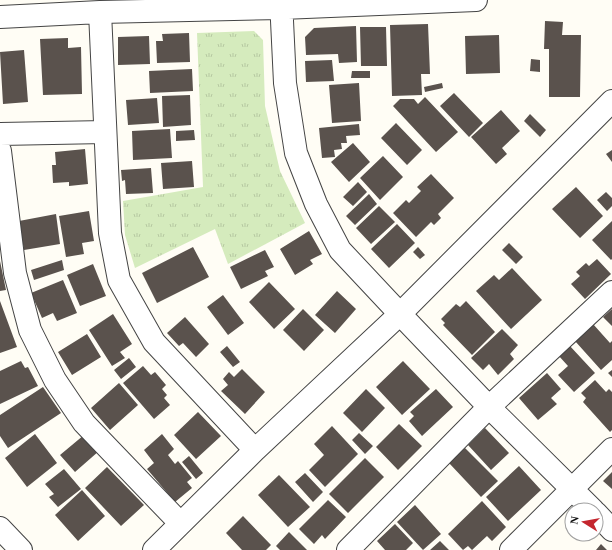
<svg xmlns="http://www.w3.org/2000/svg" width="612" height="550" font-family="Georgia,serif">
<defs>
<pattern id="park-tufts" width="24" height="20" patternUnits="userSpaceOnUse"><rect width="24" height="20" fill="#d5ebbd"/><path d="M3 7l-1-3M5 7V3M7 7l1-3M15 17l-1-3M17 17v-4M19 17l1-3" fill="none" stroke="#b6c8a1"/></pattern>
</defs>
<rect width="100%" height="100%" fill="#fffdf5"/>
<!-- park -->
<path fill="url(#park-tufts)" d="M254,31L263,40L265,106L280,171L305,223L228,264L215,229L135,268L125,235L123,201L203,187L197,33Z"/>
<!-- building -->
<path fill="#5a524d" d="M545,21L563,22L562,35H581L580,97H549V49H544Z
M428,24L430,74H421L422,95L392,96L390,25Z
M356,26L357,62L339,63L338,54L306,55L305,37L314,28Z
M360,27H386L387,66H361Z
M189,33L190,62L157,63L156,41H163L162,34Z
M499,35L500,73L466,74L465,36Z
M149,36L150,64L118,65V37Z
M68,38V48L81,47L82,94L43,95L40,39Z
M24,50L28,102L3,104L0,52Z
M531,59L540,60V72L530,71Z
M332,60L334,81L306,82L305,61Z
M192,69L193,91L150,93L149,71Z
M352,71H370V78H351Z
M359,83L361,121L332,123L329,85Z
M442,83L443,88L425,92L424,87Z
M454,93L483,123L469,137L440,106Z
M190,95L191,125L163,127L162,96Z
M425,97L458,132L436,152L393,106L400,99H414L418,104Z
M157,98L159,123L128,125L126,100Z
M501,110L520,131L502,148L507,154L496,164L471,137Z
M530,114L546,130L540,137L524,121Z
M396,123L422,150L407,165L381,138Z
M359,124L360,135L346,136L347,143H341L342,149L334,150L335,157L322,158L319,128Z
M170,129L172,158L133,160L132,131Z
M194,130L195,140L176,141V131Z
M353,143L370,162L349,182L331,162Z
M85,149L88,184L69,186V182L53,183L52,165H56L55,152Z
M612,150V162L606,154Z
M383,156L403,177L380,200L360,178Z
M192,161L194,187L163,189L161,163Z
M151,168L153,193L126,194L125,180L122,181L121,170Z
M431,174L454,198L438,214L441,218L434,225L431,222L416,237L393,213L406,200L409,203L421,191L417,187Z
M358,182L367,192L353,206L343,197Z
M576,187L603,216L580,238L552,209Z
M606,192L612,198V206L607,211L597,200Z
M369,194L377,204L355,225L346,216Z
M379,206L395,222L371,244L356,228Z
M89,211L94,241L82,243L84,254L66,257L59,216Z
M56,214L60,244L24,250L19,221Z
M612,221V259L611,260L592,240Z
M397,224L415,243L389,268L371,249Z
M309,231L322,254L310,260L313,264L295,275L280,249Z
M509,243L523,257L516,264L502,250Z
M193,247L209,277L157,303L142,273Z
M418,247L425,255L420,259L413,252Z
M265,250L274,267L265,271L268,276L241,289L230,267Z
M597,259L611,274L585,299L571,284L580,276L576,272L586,263L589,266Z
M62,260L64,270L34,280L31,270Z
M0,261L6,290L0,291Z
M93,264L106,296L80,306L67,275Z
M512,268L542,300L511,329L476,291L494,275L499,280Z
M63,280L77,313L57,321L53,313L42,318L31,293Z
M269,282L295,309L274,329L249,302Z
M337,291L356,309L335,333L315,315Z
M223,295L244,323L228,335L207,307Z
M0,301L17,347L0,353Z
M466,301L495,332L472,355L443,325L445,323L441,319L456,304L460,307Z
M303,309L324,330L304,351L283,330Z
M612,309V326L603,317Z
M113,314L132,344L120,352L125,358L112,366L89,330Z
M185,317L209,344L196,357L183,343L179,346L167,333Z
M593,324L610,343L612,341V360L601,370L575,341Z
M502,329L518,345L510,354L514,359L498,375L489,364L483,370L471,358Z
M87,334L101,357L72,375L58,352Z
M569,345L595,373L574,392L558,375L568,366L558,355Z
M227,346L240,362L233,367L220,352Z
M129,358L136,367L121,379L114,370Z
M21,361L25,368L28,367L38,386L0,404V371Z
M403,361L430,389L402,415L376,387Z
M143,366L151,375L155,372L166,385L162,389L167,395L164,398L170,405L154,419L123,383Z
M242,369L265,392L245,414L221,391L228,385L223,379L229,372L234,377Z
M612,370V377L608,373Z
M547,373L561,389L551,398L557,404L538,420L519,398Z
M595,380L606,392L609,389L612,392V430L610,432L583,402L586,398L581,393Z
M119,383L138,405L110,430L91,408Z
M43,387L61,413L8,448L0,436V415Z
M366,389L385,408L362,432L343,413Z
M436,389L453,407L422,436L409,421L414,416L410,412Z
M198,412L221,436L196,459L174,435Z
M399,424L422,446L398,470L376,447Z
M332,426L358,454L325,487L309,470L324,455L314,444Z
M485,428L509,453L491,470L468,445Z
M359,433L373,446L365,454L352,440Z
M35,434L57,463L27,487L5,458Z
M162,434L174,449L168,455L175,464L178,461L192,478L187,482L192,488L175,502L147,469L154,463L144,450Z
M84,435L99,451L75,472L60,455Z
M465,448L498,481L481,497L449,463Z
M189,456L203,473L196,479L182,462Z
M365,458L384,477L348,513L329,494Z
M519,466L541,490L508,521L486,497Z
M107,467L144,505L121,526L85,488Z
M64,469L81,489L58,507L49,497L54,494L45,484Z
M612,472V489L603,481Z
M305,473L323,492L313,502L295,482Z
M279,475L310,507L288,527L258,495Z
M82,490L105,516L78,541L55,515Z
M328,500L346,517L325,539L322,535L314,544L299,529Z
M482,501L506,527L492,541L487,536L472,550L468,546L463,550L448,534Z
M415,505L441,534L423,550L397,522Z
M243,516L271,545L266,550H242L226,533Z
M395,524L413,543L406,550H385L377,541Z
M289,532L307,550H280L276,546Z
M440,541L449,550H430Z
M601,544L607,550H596Z"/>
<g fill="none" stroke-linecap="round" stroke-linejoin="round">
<!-- minor casing -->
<g stroke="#444" stroke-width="24">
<path id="minor" d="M281,0L285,83L296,153L316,204L340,250L400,314L489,407L593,510
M100,12L110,233L119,280L154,342L255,450
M0,17L100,12L282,8L476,0
M0,134L105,132
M0,151L15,273L30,330L55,380L84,423L180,523
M596,513L612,530
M0,528L21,550
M154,550L255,450L400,314L612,101
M348,550L489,407L612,292
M511,550L612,449"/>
</g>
<!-- minor -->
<use href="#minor" stroke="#fff" stroke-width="22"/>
</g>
<!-- north arrow -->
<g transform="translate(584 522) rotate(281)"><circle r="19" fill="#ffffff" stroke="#a0a0a0"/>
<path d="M0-3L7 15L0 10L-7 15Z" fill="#c4262e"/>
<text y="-6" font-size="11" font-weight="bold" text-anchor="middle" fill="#111111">N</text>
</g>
</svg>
